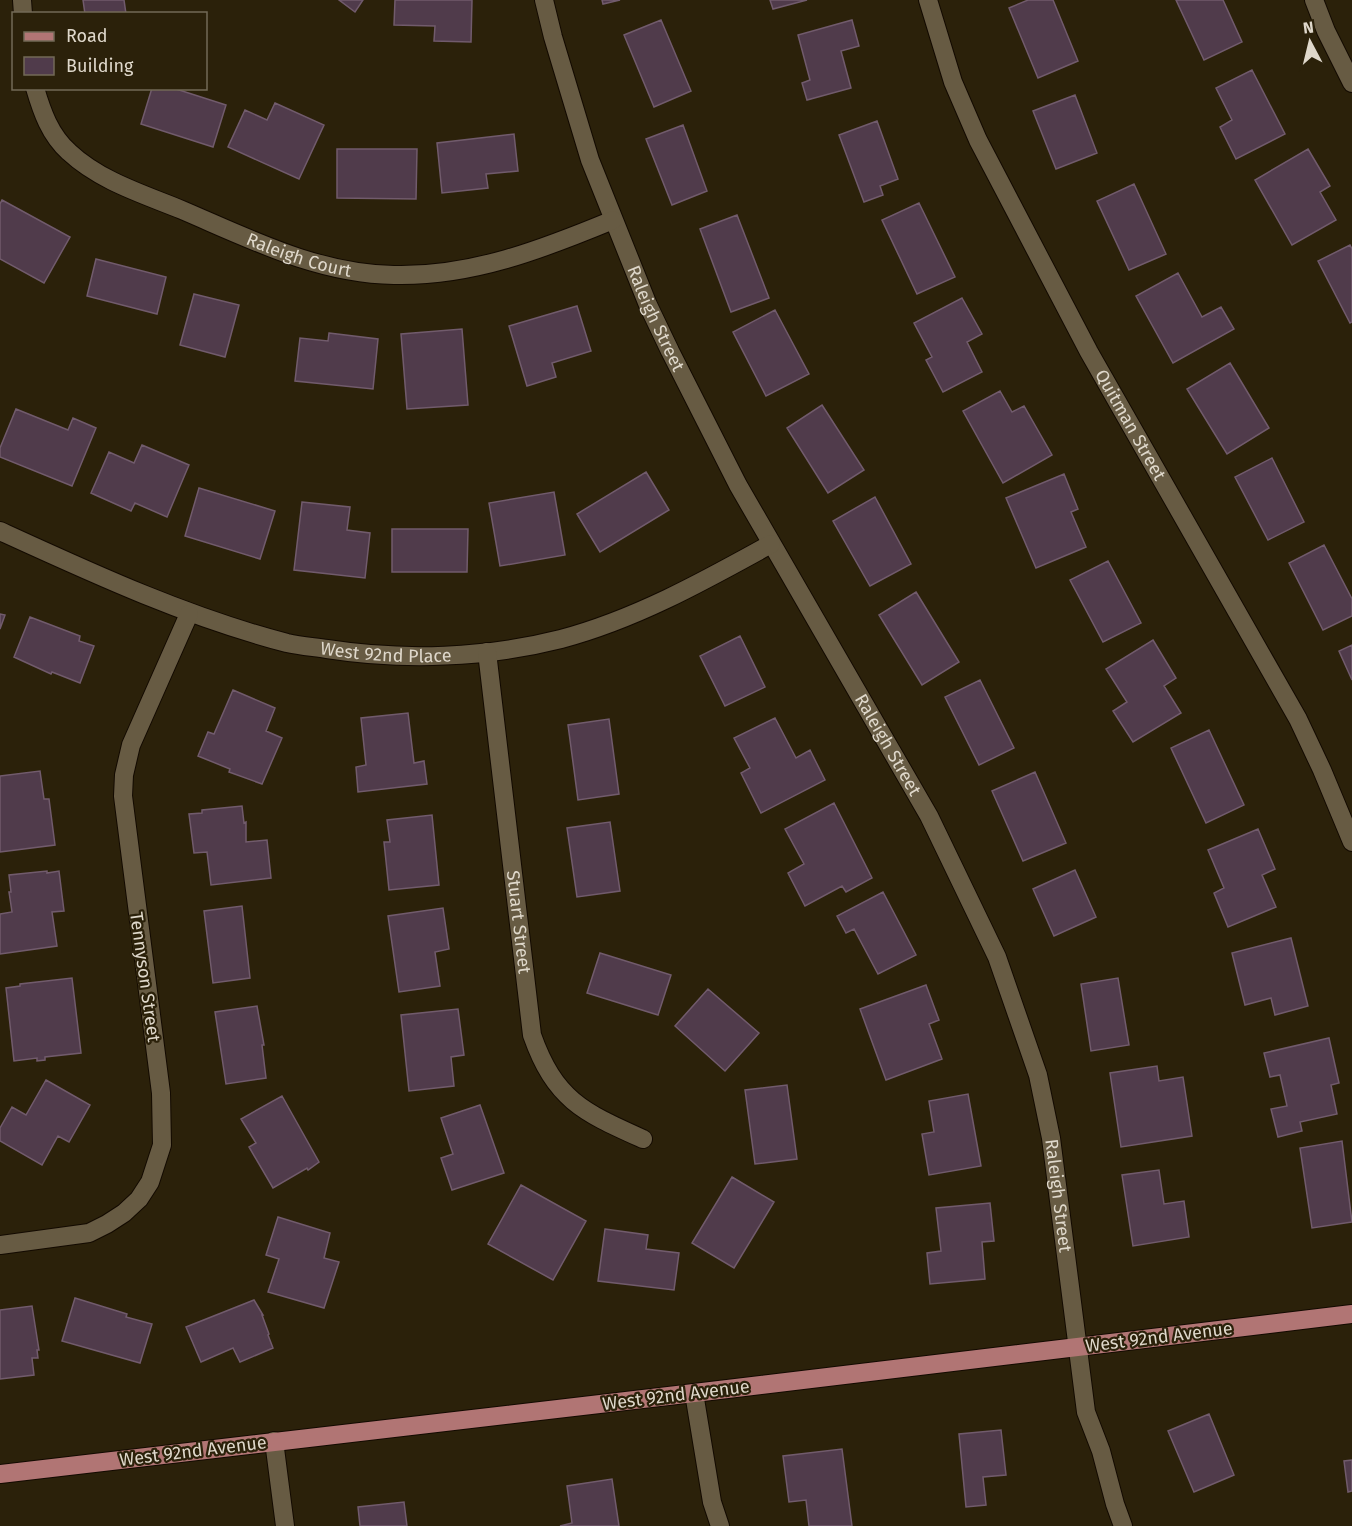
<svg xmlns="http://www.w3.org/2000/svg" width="1352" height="1526" font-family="'Fira Sans',sans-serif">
<rect width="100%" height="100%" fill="#2b210a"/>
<!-- building -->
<path fill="#503b4b" stroke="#715b6c" stroke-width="1.5" d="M83,0H124L126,14H85Z
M339,0H363L355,12Z
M395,0H472L471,42L434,41L435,26L394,25Z
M602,0H620L603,4Z
M770,0H807L773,9Z
M1028,0H1053L1078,61L1038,78L1009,8Z
M1176,0H1223L1242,42L1204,60Z
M661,20L691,91L654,107L624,35Z
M852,20L859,46L841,51L851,88L807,100L802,83L810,80L798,35Z
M1252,70L1285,134L1236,159L1220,127L1232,120L1216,88Z
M152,88H173L226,105L213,147L141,124Z
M1075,95L1097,153L1056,169L1033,111Z
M275,103L324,125L299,179L228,147L245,110L267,120Z
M877,121L898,179L880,186L883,195L864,202L839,135Z
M683,125L707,191L672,205L646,139Z
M514,134L518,171L486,174L488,188L442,193L437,143Z
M337,149H417L416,199L337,198Z
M1308,149L1330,186L1320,192L1336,220L1292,245L1255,180Z
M1134,184L1166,254L1129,270L1097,201Z
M2,200L70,237L44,283L0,259V204Z
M919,203L955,277L917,294L882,220Z
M737,215L769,298L731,312L700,229Z
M1350,245L1352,249V322L1350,323L1318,261Z
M96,259L166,277L157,314L87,296Z
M1178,273L1202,317L1221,307L1234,329L1173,363L1136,296Z
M194,294L239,305L225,357L180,345Z
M962,298L982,334L967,342L982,372L943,392L926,360L932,357L914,323Z
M577,306L591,351L552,363L556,377L527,386L509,326Z
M775,310L809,374L766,396L733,332Z
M462,329L468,405L407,409L401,334Z
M329,333L378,339L373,389L295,381L300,338L328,341Z
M1230,363L1269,428L1227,454L1187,389Z
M1000,391L1012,412L1024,406L1052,455L1003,483L963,411Z
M822,405L864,470L828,493L787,428Z
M16,409L68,430L73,418L96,428L72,486L0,457V448Z
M142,445L189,465L167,517L135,503L131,511L91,493L109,452L134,463Z
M1272,458L1304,522L1268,540L1235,477Z
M646,472L669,510L600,552L577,514Z
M1064,474L1078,509L1071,512L1086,547L1036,568L1006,498Z
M199,488L275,511L260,559L185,536Z
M554,492L565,555L500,566L489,503Z
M875,497L911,564L870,586L833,521Z
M302,502L350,507L347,530L370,533L365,578L294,570Z
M392,529H468L467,572H392Z
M1324,545L1352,599V616L1323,630L1289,563Z
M1108,561L1141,623L1103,642L1070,580Z
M916,592L959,662L922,685L879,615Z
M0,614L5,615L0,629Z
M30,617L80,636L79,641L94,646L80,683L52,672L51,674L14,657Z
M740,636L765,687L725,706L700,656Z
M1153,640L1176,678L1164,686L1181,713L1133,742L1113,711L1127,702L1106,669Z
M1352,645V680L1339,651Z
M980,680L1014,748L979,765L945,697Z
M233,690L275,708L266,731L282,738L262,784L229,772L230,769L198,756L208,732L214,734Z
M408,713L414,763L424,761L427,784L358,792L356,767L366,765L361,718Z
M775,718L796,758L810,750L825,780L761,813L741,773L750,768L734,738Z
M609,719L619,794L578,800L568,725Z
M1209,730L1244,805L1206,823L1171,748Z
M40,771L44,799H49L55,845L0,852V776Z
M1035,772L1066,843L1023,861L992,791Z
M834,803L872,878L846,892L842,886L805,906L788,873L804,864L785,829Z
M242,806L244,823L246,822V842L267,840L271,878L211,885L207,852L194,853L189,814L202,813V810Z
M432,815L439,885L389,890L384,842H390L387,820Z
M610,822L620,891L577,897L567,828Z
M1258,829L1275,869L1262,875L1276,907L1228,927L1214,893L1224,888L1208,850Z
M1075,870L1096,917L1054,936L1033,889Z
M47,871V873L59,871L64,911L52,912L57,946L0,954V914L12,912L9,892H11L9,875Z
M883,892L916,955L878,974L854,929L846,933L837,916Z
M242,906L250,978L213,983L204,911Z
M443,908L449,949L435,952L440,986L399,992L388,916Z
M1291,938L1308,1006L1275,1015L1271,998L1245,1005L1232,953Z
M600,953L671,975L658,1015L587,993Z
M72,978L81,1053L45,1057V1060L37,1061V1058L14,1061L6,988L20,986V984Z
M1118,978L1129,1045L1091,1051L1081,984Z
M926,985L939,1020L929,1024L942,1059L886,1080L860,1009Z
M708,989L759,1033L725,1071L675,1026Z
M257,1006L264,1045H262L266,1078L226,1084L215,1012Z
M458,1009L464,1055L451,1057L454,1086L409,1091L401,1015Z
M1329,1038L1339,1083L1331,1085L1337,1114L1300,1122L1302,1131L1278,1137L1271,1109L1287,1106L1280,1075L1270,1077L1264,1053Z
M1157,1066L1159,1081L1183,1077L1192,1136L1121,1147L1110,1073Z
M46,1080L90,1105L69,1142L58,1136L42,1165L0,1141V1128L12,1107L26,1115Z
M787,1085L797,1159L755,1164L745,1090Z
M968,1094L981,1166L929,1175L922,1134L934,1132L929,1101Z
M282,1096L319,1162L308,1170L307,1168L273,1188L249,1147L256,1143L241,1119Z
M480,1105L504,1173L452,1190L441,1158L453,1154L441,1118Z
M1342,1141L1352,1222L1312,1228L1300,1148Z
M1159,1170L1164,1204L1184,1201L1189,1237L1133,1246L1122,1175Z
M732,1177L774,1202L734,1268L692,1243Z
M521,1185L586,1221L553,1280L488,1244Z
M990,1203L994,1241L982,1242L985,1279L930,1284L927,1253L941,1251L936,1208Z
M278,1217L330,1233L324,1258L339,1262L324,1308L268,1292L279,1259L266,1255Z
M605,1229L648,1235L646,1249L679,1253L674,1290L598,1281Z
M75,1298L127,1314L126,1317L152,1324L140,1363L62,1341Z
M254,1300L263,1315H262L269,1334L268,1335L273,1348L240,1362L233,1348L201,1362L186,1327Z
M32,1306L39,1350H37L38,1358H32L34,1375L0,1379V1310Z
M1209,1414L1234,1475L1194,1492L1168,1431Z
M1001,1430L1006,1475L983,1477L986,1505L966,1507L959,1434Z
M842,1449L852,1526H809L806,1500L789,1502L783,1456Z
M1352,1460V1491L1348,1492L1344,1461Z
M612,1479L619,1526H560L572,1523L567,1486Z
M404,1502L407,1526H360L358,1507Z"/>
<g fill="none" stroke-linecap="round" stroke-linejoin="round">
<!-- street casing -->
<g stroke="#130a00" stroke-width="20">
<g id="street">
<path d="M22,0L23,14"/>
<path id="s1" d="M544,0L553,37L590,160L648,305L670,351L738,485L929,816L997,957L1038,1075L1051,1138L1086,1412L1101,1451L1115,1504L1123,1526"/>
<path id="s2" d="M928,0L953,82L978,140L1089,352L1298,719L1322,770L1352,842"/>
<path d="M1314,0L1326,31L1352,83"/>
<path id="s3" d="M35,88C42,112 50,135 69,152C100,181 143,194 182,210C250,239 318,274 394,275C471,277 543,249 613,220"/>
<path id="s4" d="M0,531C94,574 187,617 287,643C300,646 314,647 327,649C404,661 486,658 561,639C636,619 704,581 771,544"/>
<path id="s5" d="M487,652L532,1035C555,1100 583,1112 643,1139"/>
<path d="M0,1245L89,1233L107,1224L124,1213L139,1199L150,1182L162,1145L161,1093L123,796L124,775L131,745L189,614"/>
<path d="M694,1393L712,1502L720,1526"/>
<path d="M274,1441L285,1526"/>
</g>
</g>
<!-- primary casing -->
<g stroke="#130a00" stroke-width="20">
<path id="primary" d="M0,1474L694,1393L1352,1314"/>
</g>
<!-- street -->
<use href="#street" stroke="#675b43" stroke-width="18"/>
<!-- primary -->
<use href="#primary" stroke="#b17574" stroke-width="18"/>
</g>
<g text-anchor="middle" stroke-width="4.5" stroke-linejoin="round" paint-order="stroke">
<!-- street labels -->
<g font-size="18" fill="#dfd8cb" stroke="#2b210a">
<text dy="6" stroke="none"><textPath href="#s3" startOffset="327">Raleigh Court</textPath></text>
<text dy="6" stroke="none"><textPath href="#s1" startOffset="338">Raleigh Street</textPath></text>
<text dy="6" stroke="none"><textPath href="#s2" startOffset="472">Quitman Street</textPath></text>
<text dy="6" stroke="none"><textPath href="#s4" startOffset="408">West 92nd Place</textPath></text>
<text dy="6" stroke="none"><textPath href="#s1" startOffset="824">Raleigh Street</textPath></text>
<text dy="6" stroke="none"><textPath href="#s5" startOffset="272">Stuart Street</textPath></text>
<text transform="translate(145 977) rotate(82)" y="6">Tennyson Street</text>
<text dy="6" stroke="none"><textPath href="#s1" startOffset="1310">Raleigh Street</textPath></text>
<text transform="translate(1159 1337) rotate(-7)" y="6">West 92nd Avenue</text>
<text transform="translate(676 1395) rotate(-7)" y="6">West 92nd Avenue</text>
<text transform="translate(193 1451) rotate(-7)" y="6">West 92nd Avenue</text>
</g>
</g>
<!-- legend -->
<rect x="12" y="12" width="195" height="78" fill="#2b210a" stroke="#736a57" stroke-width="1.5"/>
<rect x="24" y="32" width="30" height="9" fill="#b17574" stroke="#736a57" stroke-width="1.5"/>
<text x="66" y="42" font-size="18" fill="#dfd8cb">Road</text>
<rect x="24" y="57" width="30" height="18" fill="#503b4b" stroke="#736a57" stroke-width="1.5"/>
<text x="66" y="72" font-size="18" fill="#dfd8cb">Building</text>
<!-- north arrow -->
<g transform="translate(1310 42) rotate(353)" stroke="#2b210a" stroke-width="4.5" paint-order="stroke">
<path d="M0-4.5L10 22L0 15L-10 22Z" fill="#dfd8cb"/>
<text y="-9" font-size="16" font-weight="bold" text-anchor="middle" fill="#dfd8cb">N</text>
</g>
</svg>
